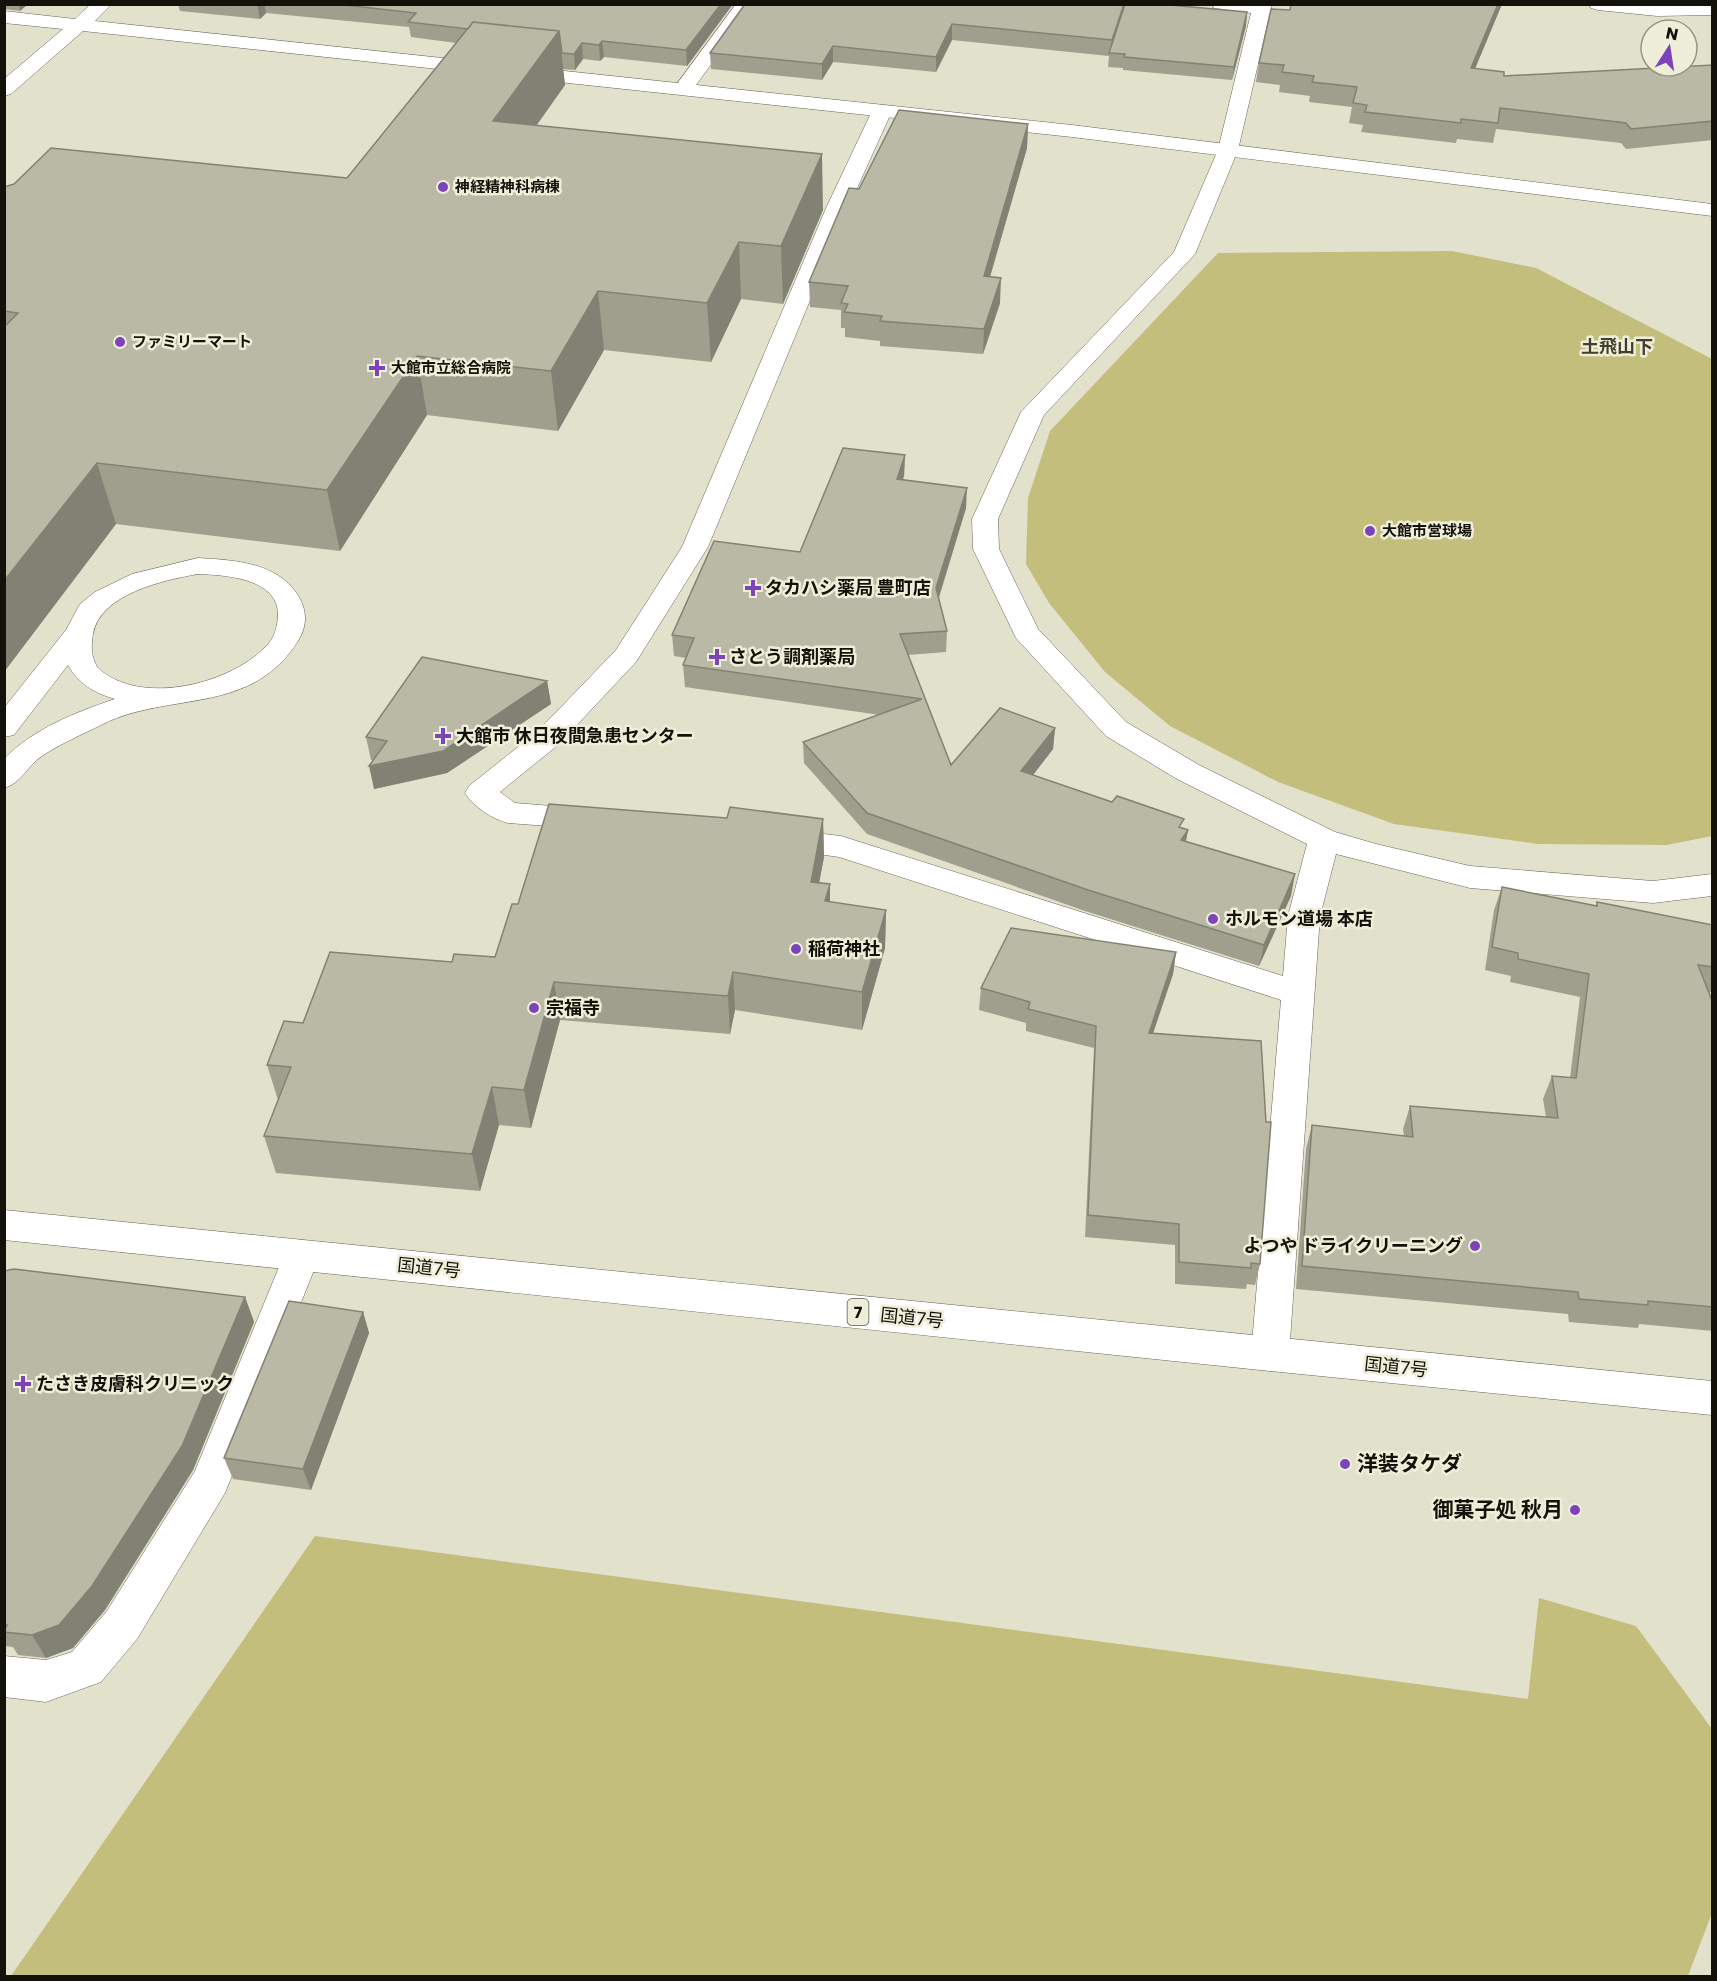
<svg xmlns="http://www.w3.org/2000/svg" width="1717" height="1981" font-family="Poppins,'Noto Sans JP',sans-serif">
<rect width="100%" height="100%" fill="#e2e1cc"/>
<!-- green -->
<path fill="#c4be7c" d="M1452,251L1536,268L1712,359V836L1667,845L1538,844L1394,824L1278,782L1170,726L1105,672L1049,603L1026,564L1028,498L1050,431L1218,253Z
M315,1536L1528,1699L1539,1598L1636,1626L1712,1729V1913L1688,1976H11Z"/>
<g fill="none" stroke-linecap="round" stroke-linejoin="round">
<!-- minor casing -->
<g stroke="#676654" stroke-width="1">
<path id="minor" d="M736,4H755L691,92H677L674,88Z
M1212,4H1272L1238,150L1195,254L1044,415L998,519L999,549L1038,629L1126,722L1199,765L1335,832L1376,844L1470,866L1653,881L1712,874V896L1653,903L1470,888L1336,854L1320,916L1289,1355L1284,1366L1270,1371L1256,1366L1251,1355L1281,1000L839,857L769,847L765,840L769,833L780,829L841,836L1283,976L1288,916L1307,844L1177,779L1106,736L1016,638L973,549L972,519L1021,412L1174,252L1218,150L1251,13L1214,8Z
M1589,4H1712V15L1657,16L1598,10L1591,8Z
M882,105L889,107L892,111L849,206L708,547L636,662L558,745L500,792L515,803L589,809L600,812L604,819L600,826L589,829L508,823C492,819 474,807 465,793L469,786L538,731L616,650L682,547L827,206L872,111L875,107Z
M198,558C233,560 276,562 297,594C307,609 308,625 298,641C251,716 170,691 103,724C83,734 60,744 42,756C27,766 22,783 4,788V759C33,729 76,712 115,699C94,693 79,684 68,665L14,735L4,737V708L66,630L80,604L95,592L132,574ZM198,574C225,575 280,578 278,617C277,626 275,636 269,643C234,684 139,708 97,667C91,656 91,646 93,634C100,594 164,580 198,574Z
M302,1240L315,1244L320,1255L225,1493L137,1639L101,1682L46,1702L4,1697V1656L46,1660L72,1652L107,1611L195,1471L284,1255L289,1244Z"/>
</g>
<!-- tertiary casing -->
<g stroke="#676654" stroke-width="1">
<path id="tertiary" d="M91,4H112L95,21L1072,125L1712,204V216L1072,137L83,31L11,94L4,96V79L63,29L4,23V11L75,19Z"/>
</g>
<!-- trunk casing -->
<g stroke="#676654" stroke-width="1">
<path id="trunk" d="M4,1210L1712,1381V1415L1270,1371L4,1240Z"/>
</g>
<!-- minor -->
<use href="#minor" fill="#fff" fill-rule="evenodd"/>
<!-- tertiary -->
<use href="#tertiary" fill="#fff" fill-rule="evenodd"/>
<!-- trunk -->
<use href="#trunk" fill="#fff" fill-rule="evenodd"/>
</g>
<!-- wall -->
<path fill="#a09f8e" d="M4,4H28L20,11L4,9Z
M178,4H733L687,66L604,57L600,61L583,59L575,70L563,69L565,85L537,125L823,210L783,304L741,299L711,362L604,350L558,431L427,415L340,551L116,524L4,672V187L347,178L456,43L411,37L409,27L266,13L260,19L180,11Z
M745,4L1247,12L1246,26L1232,80L1123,70V68L1108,67L1109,56L952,40L936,72L833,62L822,80L711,69L710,53Z
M1502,4L1475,68L1504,76L1713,65V140L1626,149L1621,143L1496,129L1493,143L1457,139L1456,143L1361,132L1363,125L1349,123L1352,107L1309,102L1310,96L1279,92L1280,85L1256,82L1259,63L1290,10Z
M1028,124L1027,148L990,277L1000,303L983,354L880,346V341L845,337V328H841V310L810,307L809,282L859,189Z
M905,455L904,476L903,479L966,508L939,598L947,631L946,652L908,655L951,765L1055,728L1053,749L1033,775L1188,830L1186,841L1291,896L1259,966L1085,911L867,834L804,763L803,742L880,715L685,687L683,665L686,658L674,656L672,635L800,552Z
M547,681L551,704L447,773L374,789L373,760H371L366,737Z
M727,818L823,819L824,857L819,883L830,884V902L886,910L885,948L862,1030L735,1010L730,1034L560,1020L531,1128L499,1125L480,1191L276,1173L264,1136L278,1100L267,1065L303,1023L452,962L495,957L518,904Z
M1502,887L1596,906L1597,902L1713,925V992H1708L1713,1003V1331L1639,1324L1638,1328L1569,1322L1568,1314L1296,1289L1306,1149L1312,1125L1404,1136L1403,1129L1410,1106L1546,1117L1543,1099L1552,1076L1570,1078L1580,997L1510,982L1511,976L1485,970L1494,910Z
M1176,952L1173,974L1153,1033L1260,1264L1255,1285L1247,1284L1246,1289L1175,1284V1245L1085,1237L1094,1048L1026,1031V1023L979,1010L981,988Z
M4,1271L245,1297L254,1322L193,1470L105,1610L73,1648L46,1658L18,1655L13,1647L4,1646Z
M363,1312L369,1333L311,1490L233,1479L224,1458Z"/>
<!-- shaded-wall -->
<path fill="#828274" d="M19,4H28L20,11Z
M257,4H264L266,13L260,19Z
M721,4H733L687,66L686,50Z
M1124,4H1127L1111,53L1112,40Z
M1498,4H1502L1467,88L1471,68Z
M1247,12L1246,26L1232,80L1234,67Z
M952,24V40L936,72V57Z
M559,31L565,85L500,176L493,121Z
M602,41L604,57L600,61L599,45Z
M582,43L583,59L575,70L574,54Z
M833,46V62L822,80V64Z
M1028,124L1027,148L983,301L984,276Z
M822,154L823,210L783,304L781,246Z
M739,242L741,299L711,362L707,303Z
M1001,278L1000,303L983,354L984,329Z
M598,291L604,350L558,431L551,371Z
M417,356L427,415L340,551L327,490Z
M905,455L904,476L896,499L897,479Z
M97,463L116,524L4,672V581Z
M967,488L966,508L935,609L936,588Z
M547,681L551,704L447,773L374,789L369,766Z
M1055,728L1053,749L1020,792L1021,771Z
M823,819L824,857L812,920L811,882Z
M1188,830L1184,851L1181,840Z
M1295,874L1291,896L1259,966L1264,945Z
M830,884V923L825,901Z
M886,910L885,948L862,1030V992Z
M1176,952L1173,974L1146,1054L1149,1033Z
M733,972L735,1010L730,1034L728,996Z
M554,982L560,1020L531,1128L524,1090Z
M492,1087L499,1125L480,1191L472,1154Z
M245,1297L254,1322L193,1470L105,1610L73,1648L46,1658L32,1635Z
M363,1312L369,1333L311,1490L303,1469Z"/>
<!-- building -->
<path fill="#bab9a5" stroke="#828274" stroke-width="1.5" d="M335,4H721L686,50L602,41L599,45L582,43L574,54L562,53L559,31L473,22L468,29L408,22L416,13Z
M745,4H1124L1112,40L952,24L936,57L833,46L822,64L710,53Z
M1125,4H1159L1247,12L1234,67L1124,57L1125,54L1109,53Z
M1291,4H1498L1471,68L1504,72V76L1713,65V121L1631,129L1626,123L1500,108L1498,123L1461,119V123L1365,112L1367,105L1353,103L1357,87L1312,82L1314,76L1282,72L1284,65L1259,63L1271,9L1290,10Z
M473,22L559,31L493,121L822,154L781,246L739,242L707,303L598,291L551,371L417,356L327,490L97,463L4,581V327L18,313L4,311V187L14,184L51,148L347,178Z
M899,110L1028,124L984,276L1001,278L984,329L880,321L882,316L844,312L848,304L841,303L848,286L809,282L849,188L859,189Z
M843,448L905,455L897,479L967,488L936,588L947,631L900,634L951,765L1000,708L1055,728L1021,771L1112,802L1117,796L1184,819L1179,827L1188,830L1181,840L1295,874L1264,945L1088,890L867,813L803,742L922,699L683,665L694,638L672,635L714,541L800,552Z
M422,657L547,681L443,751L369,766L387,741L366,737Z
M549,804L727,818L730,807L823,819L811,882L830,884L825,901L886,910L862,992L733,972L728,996L554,982L524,1090L492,1087L472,1154L264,1136L291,1067L267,1065L284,1021L303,1023L330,952L452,962L454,954L495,957L512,904H518Z
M1502,887L1597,906V902L1713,925V967L1698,965L1713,1003V1307L1648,1301V1305L1579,1299L1578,1292L1302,1266L1312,1125L1413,1137L1410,1106L1558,1118L1552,1076L1576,1078L1589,974L1518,959V953L1492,947Z
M1011,928L1176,952L1149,1033L1261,1041L1266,1122H1271L1260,1264L1251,1263V1268L1179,1262V1224L1088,1215L1096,1026L1028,1009L1030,1002L981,988Z
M14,1269L245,1297L182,1446L92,1586L59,1625L32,1635L4,1632L7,1625H4V1271Z
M289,1301L363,1312L303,1469L224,1458Z"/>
<!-- markers -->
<g fill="#7d44ba" stroke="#efeed9" stroke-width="2">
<circle cx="443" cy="187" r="6"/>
<circle cx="120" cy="342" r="6"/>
<path d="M374 359h6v6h6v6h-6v6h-6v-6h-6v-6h6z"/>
<circle cx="1370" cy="531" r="6"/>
<path d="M750 579h6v6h6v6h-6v6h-6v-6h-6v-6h6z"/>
<path d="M714 648h6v6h6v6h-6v6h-6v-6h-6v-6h6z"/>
<path d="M440 727h6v6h6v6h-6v6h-6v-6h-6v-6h6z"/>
<circle cx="1213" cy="919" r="6"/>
<circle cx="796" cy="949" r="6"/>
<circle cx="534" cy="1008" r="6"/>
<circle cx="1475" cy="1246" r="6"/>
<path d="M20 1375h6v6h6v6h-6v6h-6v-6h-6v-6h6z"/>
<circle cx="1345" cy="1464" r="6"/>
<circle cx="1575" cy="1510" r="6"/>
</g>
<g text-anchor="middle" stroke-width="5" stroke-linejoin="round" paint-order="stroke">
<!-- far-poi labels -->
<g font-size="15" font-weight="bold" fill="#12110a" stroke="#efeed9" text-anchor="start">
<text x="455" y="192">神経精神科病棟</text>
<text x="132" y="347">ファミリーマート</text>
<text x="391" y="373">大館市立総合病院</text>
<text x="1382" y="536">大館市営球場</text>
</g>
<!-- shield labels -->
<rect fill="#efeed9" stroke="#545348" stroke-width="1.5" x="847.5" y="1299" width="21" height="26" rx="4.5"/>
<g font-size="16" font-weight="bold" fill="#12110a">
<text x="858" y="1318">7</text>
</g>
<!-- far-quarter labels -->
<g font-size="18" font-weight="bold" fill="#41402f" stroke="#efeed9">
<text x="1617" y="353">土飛山下</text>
</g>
<!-- poi labels -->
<g font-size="18" font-weight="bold" fill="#12110a" stroke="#efeed9" text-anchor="start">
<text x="765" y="594">タカハシ薬局 豊町店</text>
<text x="729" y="663">さとう調剤薬局</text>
<text x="456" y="742">大館市 休日夜間急患センター</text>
<text x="1225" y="925">ホルモン道場 本店</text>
<text x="808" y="955">稲荷神社</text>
<text x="546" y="1014">宗福寺</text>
<text x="1463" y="1252" text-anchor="end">よつや ドライクリーニング</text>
<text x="36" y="1390">たさき皮膚科クリニック</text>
</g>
<!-- street labels -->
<g font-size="18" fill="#12110a" stroke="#efeed9">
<text transform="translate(429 1268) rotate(6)" y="6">国道7号</text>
<text transform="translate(912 1318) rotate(6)" y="6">国道7号</text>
<text transform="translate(1396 1367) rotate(6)" y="6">国道7号</text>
</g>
<!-- near-poi labels -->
<g font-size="21" font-weight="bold" fill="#12110a" stroke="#efeed9" text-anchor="start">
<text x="1357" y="1471">洋装タケダ</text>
<text x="1563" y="1517" text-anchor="end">御菓子処 秋月</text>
</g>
</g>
<!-- border -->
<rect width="1717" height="1981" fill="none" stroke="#12110a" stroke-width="12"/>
<!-- north arrow -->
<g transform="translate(1669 48) rotate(12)"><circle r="28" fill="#efeed9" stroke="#979686" stroke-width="1.5"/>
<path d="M0-4.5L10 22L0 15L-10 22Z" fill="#7d44ba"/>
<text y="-9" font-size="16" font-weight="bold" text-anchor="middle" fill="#12110a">N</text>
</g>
</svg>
